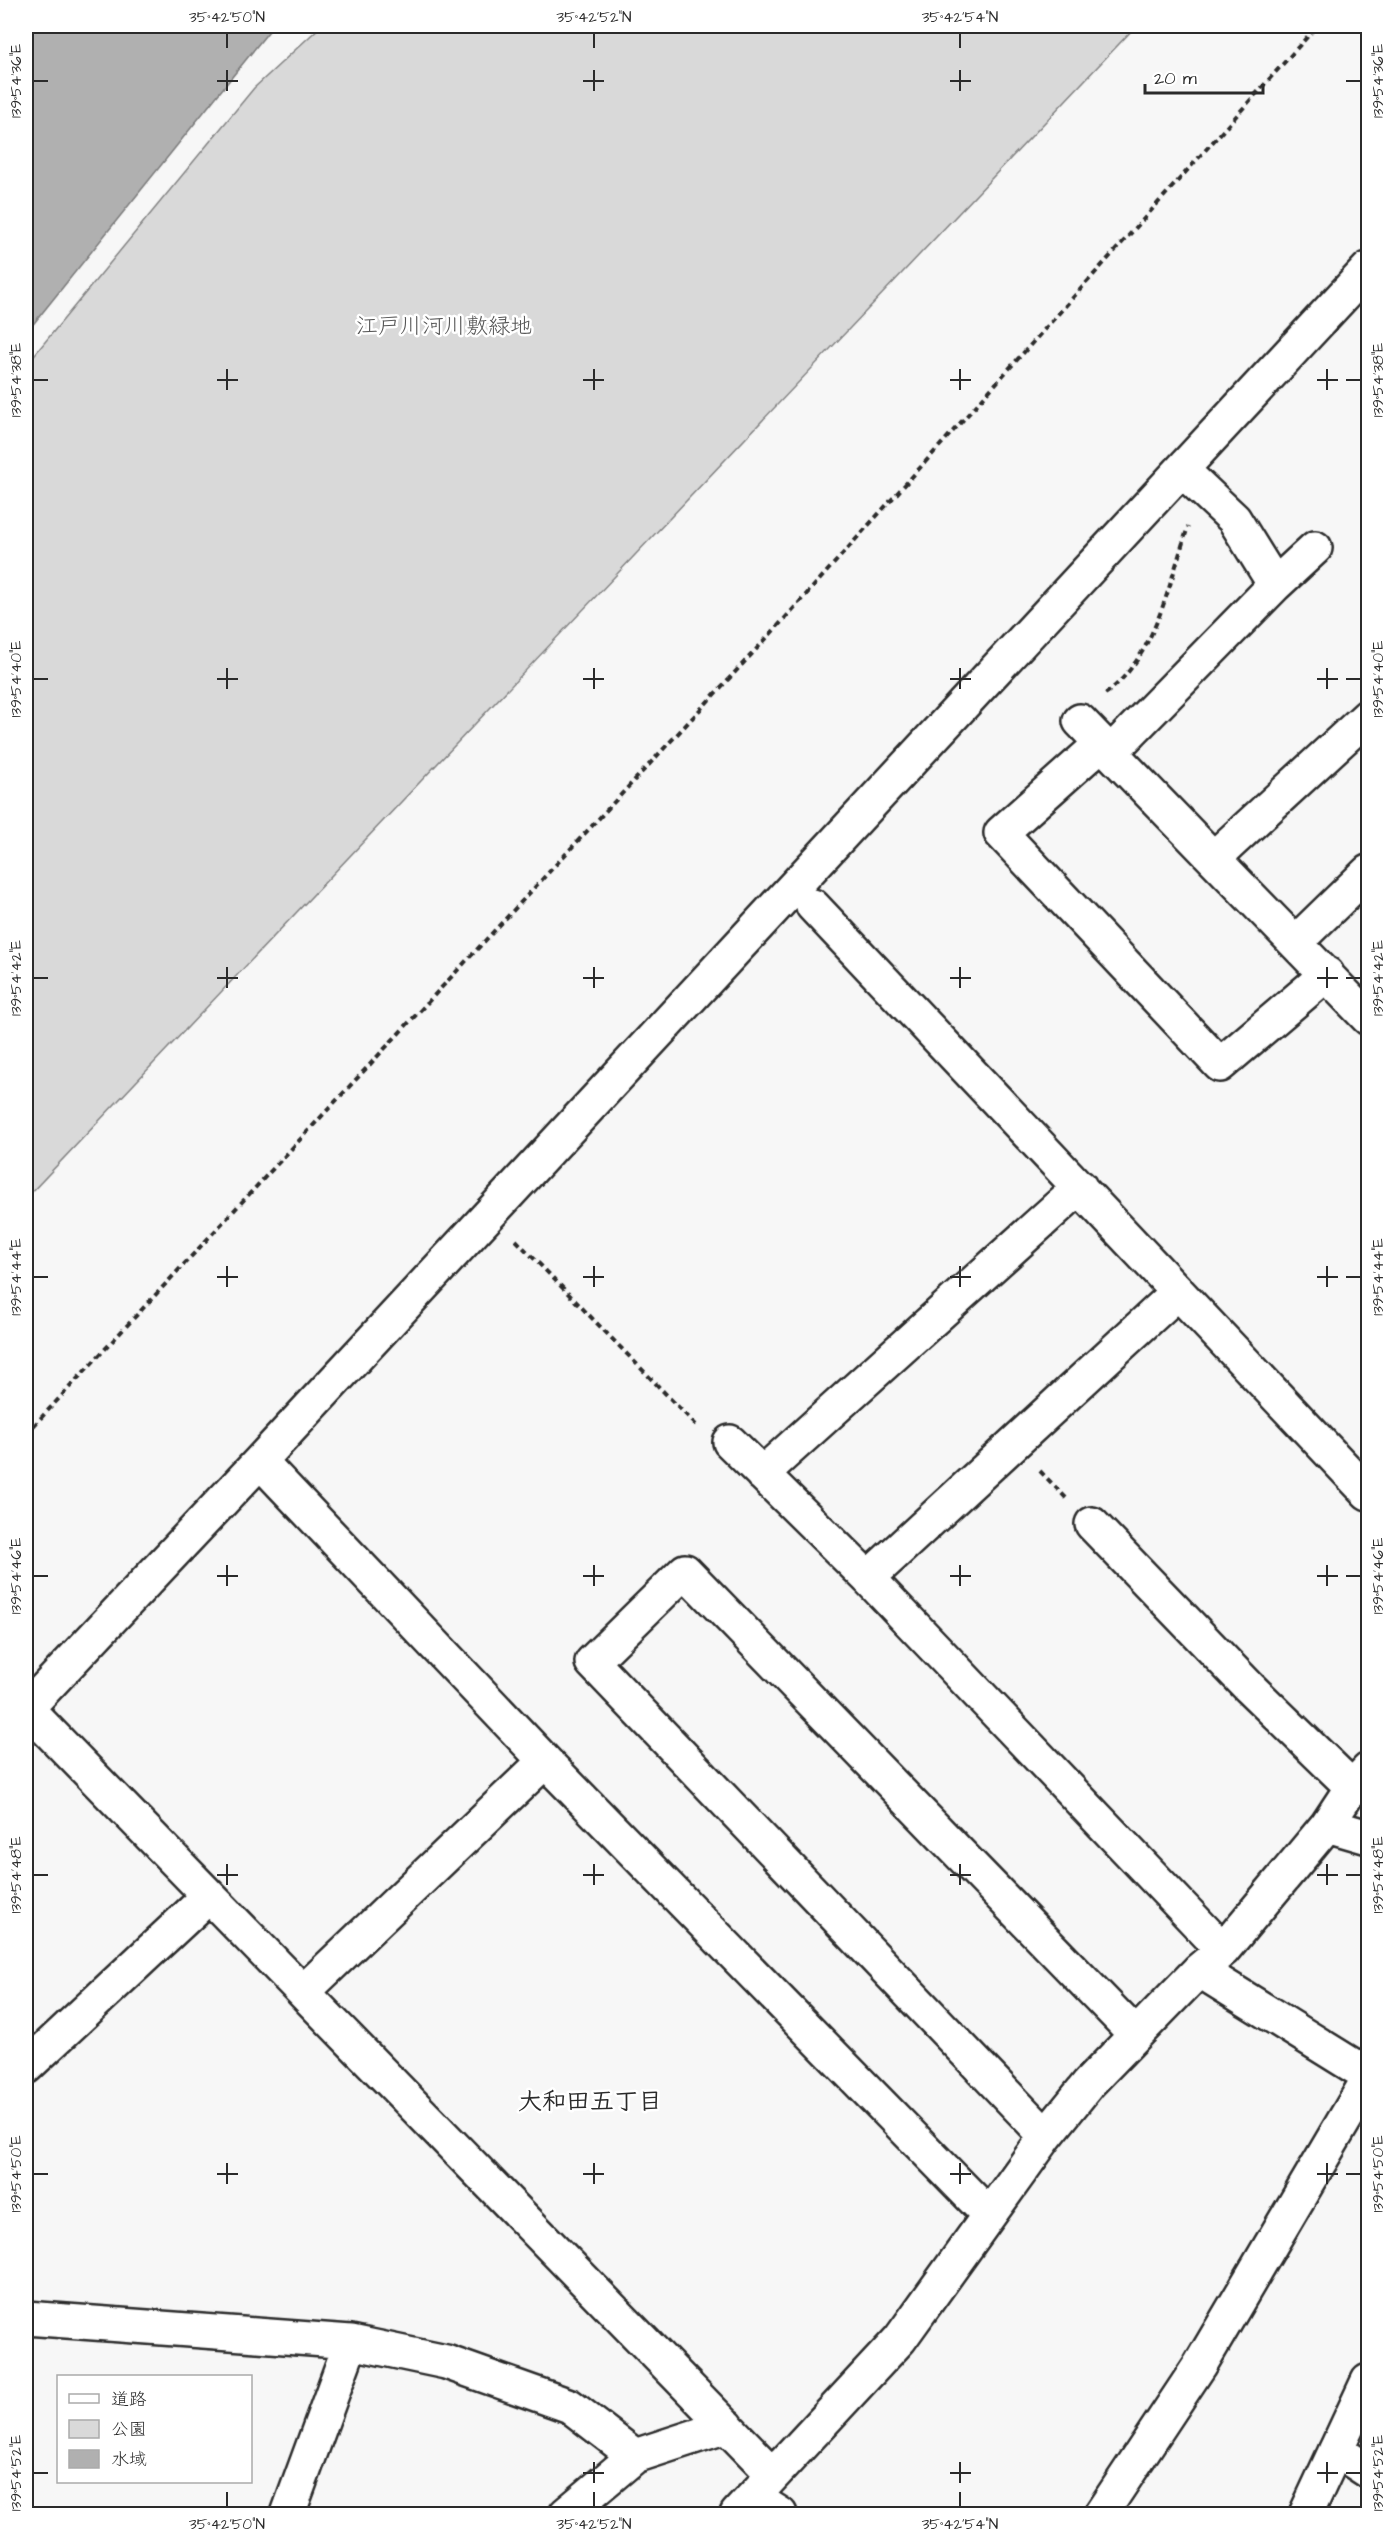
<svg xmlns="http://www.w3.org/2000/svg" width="1394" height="2540" font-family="'Architects Daughter','Klee One',sans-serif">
<rect width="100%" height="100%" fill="#f7f7f7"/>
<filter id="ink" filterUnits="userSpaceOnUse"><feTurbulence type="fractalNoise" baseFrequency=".0167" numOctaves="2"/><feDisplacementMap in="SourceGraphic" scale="12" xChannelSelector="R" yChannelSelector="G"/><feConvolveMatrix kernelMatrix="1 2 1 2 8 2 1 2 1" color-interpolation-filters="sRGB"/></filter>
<g filter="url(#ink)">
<!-- green -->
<path fill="#d9d9d9" stroke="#828282" stroke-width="1.5" d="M321,26H1136L26,1198V365L254,88Z"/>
<!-- water -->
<path fill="#b0b0b0" stroke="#7b7b7b" stroke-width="1.5" d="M26,26H273L26,333Z"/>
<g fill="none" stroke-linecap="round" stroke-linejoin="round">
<!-- minor casing -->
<g stroke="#2b2b2b" stroke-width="38">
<path id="minor" d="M1182,470L1234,519L1275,585
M1080,721L1368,1018
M1102,743L1001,833L1220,1065L1327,974
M1111,752L1275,585L1315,548
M1214,858L1368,716
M813,906L1368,1493
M1296,942L1368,872
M730,1442L868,1578L1223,1950
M260,1461L545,1761L989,2215
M762,1474L1080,1187
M1092,1524L1249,1687L1352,1787
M868,1578L1178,1292
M26,1708L773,2474
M26,1709L260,1461L1368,269
M1327,1825L1368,1837
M1199,1970L1368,2075
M303,1992L545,1761
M26,2067L209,1896
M1046,2136L592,1662L685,1571L1135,2034
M26,2318L351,2342L446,2362L570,2406L635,2456
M1336,2450L1368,2471
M753,2497L780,2514
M288,2514L351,2342
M566,2514L635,2456L727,2426
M737,2514L900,2339L1046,2136L1089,2083L1199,1970L1223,1950L1327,1825L1352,1787L1368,1770
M1101,2514L1200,2365L1368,2080"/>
</g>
<!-- major casing -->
<g stroke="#2b2b2b" stroke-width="38">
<path id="major" d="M1306,2514L1368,2381"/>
</g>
<!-- path -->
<path stroke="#2b2b2b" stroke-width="4" stroke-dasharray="6 4.5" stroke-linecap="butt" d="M1105,694C1156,657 1169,583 1188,527
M516,1240L697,1426
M26,1434L777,627L1317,26
M1040,1471L1066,1498"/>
<!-- minor -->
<use href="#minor" stroke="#fff" stroke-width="33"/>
<!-- major -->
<use href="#major" stroke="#fff" stroke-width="33"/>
</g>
</g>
<!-- ticks -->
<path fill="none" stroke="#2b2b2b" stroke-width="2" d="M227,33V48M594,33V48M960,33V48M227,70V91M594,70V91M960,70V91M33,81H48M217,81H238M583,81H604M950,81H971M1346,81H1361M227,369V390M594,369V390M960,369V390M1327,369V390M33,380H48M217,380H238M583,380H604M950,380H971M1317,380H1338M1346,380H1361M227,668V689M594,668V689M960,668V689M1327,668V689M33,679H48M217,679H238M583,679H604M950,679H971M1317,679H1338M1346,679H1361M227,967V988M594,967V988M960,967V988M1327,967V988M33,978H48M217,978H238M583,978H604M950,978H971M1317,978H1338M1346,978H1361M227,1266V1287M594,1266V1287M960,1266V1287M1327,1266V1287M33,1277H48M217,1277H238M583,1277H604M950,1277H971M1317,1277H1338M1346,1277H1361M227,1565V1586M594,1565V1586M960,1565V1586M1327,1565V1586M33,1576H48M217,1576H238M583,1576H604M950,1576H971M1317,1576H1338M1346,1576H1361M227,1864V1885M594,1864V1885M960,1864V1885M1327,1864V1885M33,1875H48M217,1875H238M583,1875H604M950,1875H971M1317,1875H1338M1346,1875H1361M227,2163V2184M594,2163V2184M960,2163V2184M1327,2163V2184M33,2174H48M217,2174H238M583,2174H604M950,2174H971M1317,2174H1338M1346,2174H1361M594,2462V2483M960,2462V2483M1327,2462V2483M33,2473H48M583,2473H604M950,2473H971M1317,2473H1338M1346,2473H1361M227,2492V2507M594,2492V2507M960,2492V2507"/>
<g text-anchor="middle" stroke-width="5" stroke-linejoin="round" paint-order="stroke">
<!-- park labels -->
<g font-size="22" fill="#565656" stroke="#fff">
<text x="444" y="333">江戸川河川敷緑地</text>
</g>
<!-- neighbourhood labels -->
<g font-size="24" font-weight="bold" fill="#2b2b2b" stroke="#fff">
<text x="590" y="2109">大和田五丁目</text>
</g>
</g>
<!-- margin -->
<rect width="1394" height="2540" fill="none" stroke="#fff" stroke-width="66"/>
<!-- legend -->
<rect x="57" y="2375" width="195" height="108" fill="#ffffff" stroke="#aaaaaa" stroke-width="1.5"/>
<rect x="69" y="2394" width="30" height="9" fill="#ffffff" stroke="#aaaaaa" stroke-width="1.5"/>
<text x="111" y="2405" font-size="18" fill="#2b2b2b">道路</text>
<rect x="69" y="2420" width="30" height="18" fill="#d9d9d9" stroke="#aaaaaa" stroke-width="1.5"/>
<text x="111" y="2435" font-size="18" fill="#2b2b2b">公園</text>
<rect x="69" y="2450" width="30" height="18" fill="#b0b0b0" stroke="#aaaaaa" stroke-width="1.5"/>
<text x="111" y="2465" font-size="18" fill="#2b2b2b">水域</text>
<!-- scale -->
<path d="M1145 84v9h118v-9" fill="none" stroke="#2b2b2b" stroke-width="3"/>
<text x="1154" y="84" font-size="18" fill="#2b2b2b" stroke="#ffffff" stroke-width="4.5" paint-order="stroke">20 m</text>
<rect x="33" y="33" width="1328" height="2474" fill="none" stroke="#2b2b2b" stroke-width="2"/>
<g font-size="15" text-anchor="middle" fill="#2b2b2b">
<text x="227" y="22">35°42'50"N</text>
<text x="594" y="22">35°42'52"N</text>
<text x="960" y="22">35°42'54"N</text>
<text transform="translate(1378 81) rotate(-90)" y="5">139°54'36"E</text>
<text transform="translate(16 81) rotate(-90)" y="5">139°54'36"E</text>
<text transform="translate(1378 380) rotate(-90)" y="5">139°54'38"E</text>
<text transform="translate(16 380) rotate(-90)" y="5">139°54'38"E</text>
<text transform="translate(16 679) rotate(-90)" y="5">139°54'40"E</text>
<text transform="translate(1378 679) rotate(-90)" y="5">139°54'40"E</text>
<text transform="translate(16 978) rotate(-90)" y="5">139°54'42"E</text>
<text transform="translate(1378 978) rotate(-90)" y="5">139°54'42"E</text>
<text transform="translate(1378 1277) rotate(-90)" y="5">139°54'44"E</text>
<text transform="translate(16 1277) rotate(-90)" y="5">139°54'44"E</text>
<text transform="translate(1378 1576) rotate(-90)" y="5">139°54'46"E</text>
<text transform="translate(16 1576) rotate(-90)" y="5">139°54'46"E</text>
<text transform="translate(1378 1875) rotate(-90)" y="5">139°54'48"E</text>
<text transform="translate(16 1875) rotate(-90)" y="5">139°54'48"E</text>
<text transform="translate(16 2174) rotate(-90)" y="5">139°54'50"E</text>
<text transform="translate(1378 2174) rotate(-90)" y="5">139°54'50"E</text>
<text transform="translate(16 2473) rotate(-90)" y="5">139°54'52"E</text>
<text transform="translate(1378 2473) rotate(-90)" y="5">139°54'52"E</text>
<text x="227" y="2529">35°42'50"N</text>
<text x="594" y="2529">35°42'52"N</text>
<text x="960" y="2529">35°42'54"N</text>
</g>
</svg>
